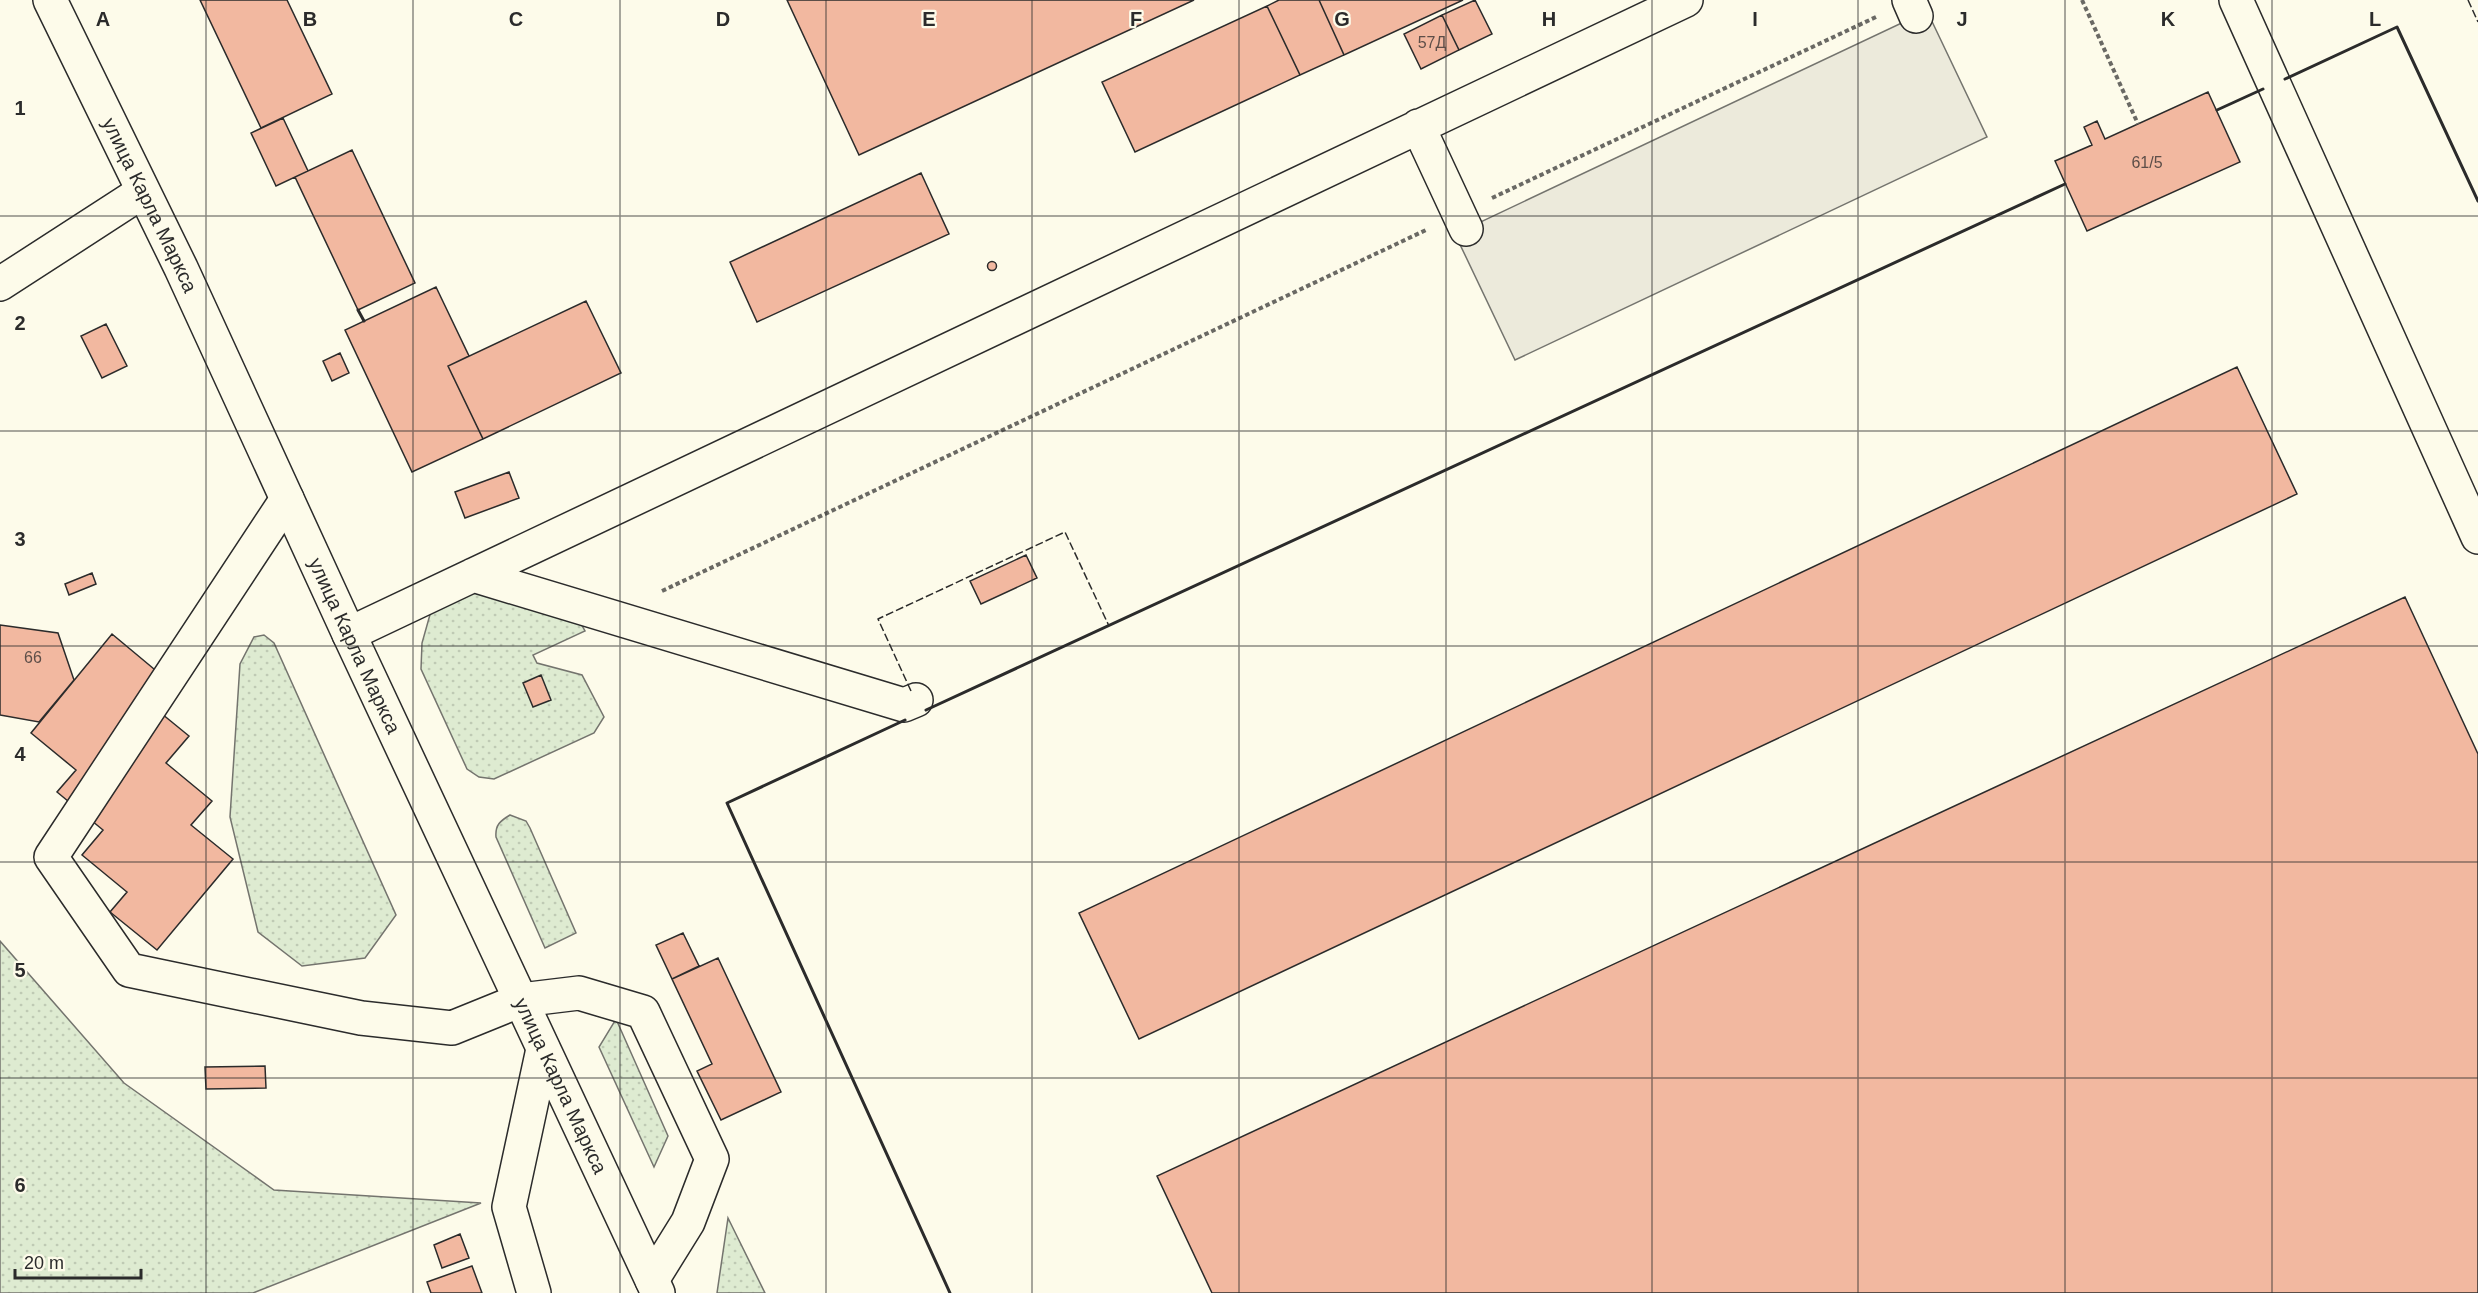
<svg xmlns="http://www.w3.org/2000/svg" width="2478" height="1293" font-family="Arial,sans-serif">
<defs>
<pattern id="grass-dots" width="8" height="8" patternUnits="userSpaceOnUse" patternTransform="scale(1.5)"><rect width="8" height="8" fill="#deebd1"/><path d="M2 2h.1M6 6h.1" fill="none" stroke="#bfcab4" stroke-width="1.8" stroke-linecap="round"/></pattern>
</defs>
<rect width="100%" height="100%" fill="#fdfbea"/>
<!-- grass -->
<path fill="url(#grass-dots)" stroke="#74746e" stroke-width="1.5" d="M474,584L576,615L585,631L533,655L537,663L582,675L604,717L594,733L494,779L479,777L467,769L421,669L422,643L431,611Z
M264,635L274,643L396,915L365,958L302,966L258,932L230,817L240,664L254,637Z
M510,815L526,821L530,828L576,933L545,948L496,837C495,825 500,821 510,815Z
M0,941L124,1083L274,1190L481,1203L253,1293H0Z
M616,1019L668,1136L654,1167L599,1047Z
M728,1218L765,1293H717Z"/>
<!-- parking -->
<path fill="#eceadb" stroke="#74746e" stroke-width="1.5" d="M1927,11L1987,137L1515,360L1455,234Z"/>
<!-- building -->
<path fill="#f2b8a0" stroke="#2b2b2b" stroke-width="1.5" d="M200,0H287L332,94L261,128Z
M787,0H1194L859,155Z
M1279,0H1319L1344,55L1300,75L1267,6Z
M1319,0H1463L1344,55Z
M1475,0L1492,34L1459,50L1442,15Z
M1267,6L1300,75L1135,152L1102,82Z
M1442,15L1459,50L1421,69L1404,34Z
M2208,92L2240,162L2087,231L2055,161L2092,145L2084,127L2097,121L2105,139Z
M283,118L308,171L276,186L251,133Z
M352,150L415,283L358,310L295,177Z
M921,173L949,234L757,322L730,262Z
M987.5 266a4.5 4.5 0 1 1 9 0a4.5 4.5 0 1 1-9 0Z
M436,287L469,356L448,366L483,439L412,472L345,330Z
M586,301L621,373L483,439L448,366Z
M106,324L127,366L102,378L81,336Z
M340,353L349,373L332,381L323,361Z
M2237,367L2297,494L1139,1039L1079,913Z
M509,472L519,498L465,518L455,492Z
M1026,555L1037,578L981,604L970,581Z
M92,573L96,584L69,595L65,584Z
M2405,597L2478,754V1293H1212L1157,1176Z
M0,625L58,633L74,680L39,722L0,715Z
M112,634L160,674L140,696L189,736L166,763L212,801L191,825L233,859L157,950L110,912L127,892L82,855L103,830L57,792L76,770L31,733Z
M541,675L551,700L533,707L523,683Z
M683,933L699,966L672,979L656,945Z
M718,958L781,1092L721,1120L697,1071L712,1064L672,979Z
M265,1066L266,1088L206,1089L205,1067Z
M460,1234L469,1258L442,1268L434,1245Z
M472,1266L482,1293H431L427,1282Z"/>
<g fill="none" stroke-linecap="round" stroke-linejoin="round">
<!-- minor casing -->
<g stroke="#2b2b2b" stroke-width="36">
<path id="minor" d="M1909,0L1916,16
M2236,0L2478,537
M1418,126L1466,229
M0,284L142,192
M287,499L51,857L129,970L361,1018L452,1028L521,1000L579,993L643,1012L712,1159L688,1222L652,1280
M473,575L904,705L916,700
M349,634L1686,0
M534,1293L509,1207L543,1049"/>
</g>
<!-- major casing -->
<g stroke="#2b2b2b" stroke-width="36">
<g id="major">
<path id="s1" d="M50,0L181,268L349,634L658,1293"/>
</g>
</g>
<!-- path -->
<path stroke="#6a6964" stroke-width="4" stroke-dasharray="4.5 3" stroke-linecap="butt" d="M2082,0L2138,124
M1492,198L1876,17
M662,591L1426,230"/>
<!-- minor -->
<use href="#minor" stroke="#fdfbea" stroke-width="33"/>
<!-- major -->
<use href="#major" stroke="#fdfbea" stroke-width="33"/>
<!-- fence -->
<path stroke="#2b2b2b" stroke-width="1.5" stroke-dasharray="8 3" stroke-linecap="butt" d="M2468,0L2478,22
M911,691L878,619L1065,532L1109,626"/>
<!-- wall -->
<path stroke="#2b2b2b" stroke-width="3" d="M2285,79L2397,27L2478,201
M2217,110L2263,89
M358,310L364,321
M926,710L2065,184
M905,720L727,803L950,1293"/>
</g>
<!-- grid -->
<path fill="none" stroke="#2b2b2b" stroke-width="1.5" stroke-opacity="0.55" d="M206,0V1293M413,0V1293M620,0V1293M826,0V1293M1032,0V1293M1239,0V1293M1446,0V1293M1652,0V1293M1858,0V1293M2065,0V1293M2272,0V1293M0,216H2478M0,431H2478M0,646H2478M0,862H2478M0,1078H2478"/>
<g text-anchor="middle" stroke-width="4.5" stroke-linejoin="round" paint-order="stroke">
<!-- number labels -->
<g font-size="16" fill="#5d4e48">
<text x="1432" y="48">57Д</text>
<text x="2147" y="168">61/5</text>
<text x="33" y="663">66</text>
</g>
<!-- street labels -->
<g font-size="20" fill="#2b2b2b" stroke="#fdfbea">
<text dy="7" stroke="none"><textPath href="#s1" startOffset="228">улица Карла Маркса</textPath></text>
<text dy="7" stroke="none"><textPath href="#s1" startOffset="714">улица Карла Маркса</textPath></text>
<text dy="7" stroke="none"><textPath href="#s1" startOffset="1200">улица Карла Маркса</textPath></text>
</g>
</g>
<g font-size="20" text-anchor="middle" font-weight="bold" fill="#2b2b2b" stroke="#fdfbea" stroke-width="4.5" stroke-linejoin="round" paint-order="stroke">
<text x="103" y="26">A</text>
<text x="310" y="26">B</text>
<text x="516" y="26">C</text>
<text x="723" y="26">D</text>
<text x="929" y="26">E</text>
<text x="1136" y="26">F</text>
<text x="1342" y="26">G</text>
<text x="1549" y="26">H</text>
<text x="1755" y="26">I</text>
<text x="1962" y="26">J</text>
<text x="2168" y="26">K</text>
<text x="2375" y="26">L</text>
<text x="20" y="115">1</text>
<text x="20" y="330">2</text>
<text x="20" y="546">3</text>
<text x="20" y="761">4</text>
<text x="20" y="977">5</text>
<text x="20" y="1192">6</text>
</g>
<!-- scale -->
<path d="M15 1269v9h126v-9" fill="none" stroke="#2b2b2b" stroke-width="3"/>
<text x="24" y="1269" font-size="18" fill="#2b2b2b" stroke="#fdfbea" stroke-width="4.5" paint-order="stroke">20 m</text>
</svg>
